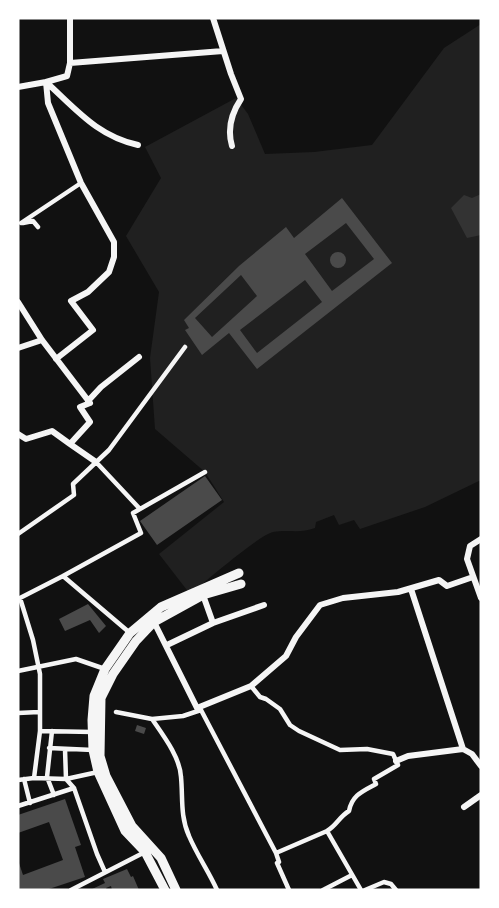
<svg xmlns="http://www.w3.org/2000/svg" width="499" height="908" font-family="Lato,sans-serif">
<rect width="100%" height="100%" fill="#111"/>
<!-- green -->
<path fill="#202020" d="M481,24V480L425,507L360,529L354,520L339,525L334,515L316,522L315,528C299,534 289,529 273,532C259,535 205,582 190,594L159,554L224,502L205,472L155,429L150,358L159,292L126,236L161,178L145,147L236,98L248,114L265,154L314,152L372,145L444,48Z"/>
<!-- water -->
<path fill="#333" d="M481,194V235L467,238L451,208L464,195L472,198Z"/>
<!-- building -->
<path fill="#4a4a4a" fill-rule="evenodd" d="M342,198L392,263L257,369L229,333L202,355L185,330L189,328L184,320L239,266L286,227L294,238ZM346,223L374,259L332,291L305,254ZM241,275L257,296L212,337L195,318ZM305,280L322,302L257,353L240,330Z
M330 260a8 8 0 1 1 16 0a8 8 0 1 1-16 0Z
M205,476L222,500L157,545L140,521Z
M88,604L106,626L99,633L90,620L65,631L59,619Z
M137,725L146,728L144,734L135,731Z
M65,799L81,845L75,847L85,877L46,890H18V860L23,875L63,860L49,822L18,833V815Z
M127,869L131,877L133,876L139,890H112L111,886L106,888L107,890H90L105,883L103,879Z"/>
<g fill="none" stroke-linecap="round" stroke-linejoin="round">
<!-- pedestrian -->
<path stroke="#f5f5f5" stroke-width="4.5" d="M21,223L81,183
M23,223L33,221L38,227
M96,462L140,509
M18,534L74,495L73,484L109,450L185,347
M63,576L141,533L133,513L205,472
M18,671L76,659L105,669
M251,686L260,697L266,699L280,709L290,725L299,731L340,750L367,749L393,754L398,765L374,779L376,784C363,791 352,795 349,811C339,817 337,825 327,831
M197,708L201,710L276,853L279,862L277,863L289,890
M116,712L152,719C163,735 180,757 181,777C183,797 180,816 189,836C197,855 209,872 217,890
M18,713L39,712
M152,719L183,716L201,710
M40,731L93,732
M52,731L47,777L54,795
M49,748L93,750
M65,749L66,779L74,788
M34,778L40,731V674L33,640L20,598L63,576L130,633
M24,779L30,803
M18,780L34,778L66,779L98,772
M18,806L74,788L97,854L105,872
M276,853L327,831L361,890
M71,890L145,852
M323,890L352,875
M365,890L384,882L391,884L396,890"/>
<!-- minor -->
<path stroke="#f5f5f5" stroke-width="6" d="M213,18L231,74L241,99C231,114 227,129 232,146
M70,63V18
M18,87L46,82C76,109 97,136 138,145
M18,302L42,340L90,403L80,407L90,422L70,444L96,462
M18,348L42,340
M56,359L93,330L71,301L88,292L109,272L114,257V242L81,183L48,103L46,82L67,76L70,63L223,51
M88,401L101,387L139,357
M18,434L26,439L52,431L70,444
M481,539L470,546L467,559L481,598
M411,589L463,749L472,754L481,766
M203,595L213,623L264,605
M154,622L197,708L251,686L286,656L296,637L320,605L343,598L398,592L439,580L447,586L473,577
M167,645L213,623
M396,761L408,756L463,749
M464,807L481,795"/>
<!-- secondary -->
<path stroke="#f5f5f5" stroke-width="9" d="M165,890L145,852L125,831L98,772L93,750L92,720L94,696L105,669L130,633L161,607L239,573
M176,890L161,858L132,826L106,776L100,756L101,698L113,674L136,641L154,622L203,595L241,584"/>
</g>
<!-- border -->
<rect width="499" height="908" fill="none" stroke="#ffffff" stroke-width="39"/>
</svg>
